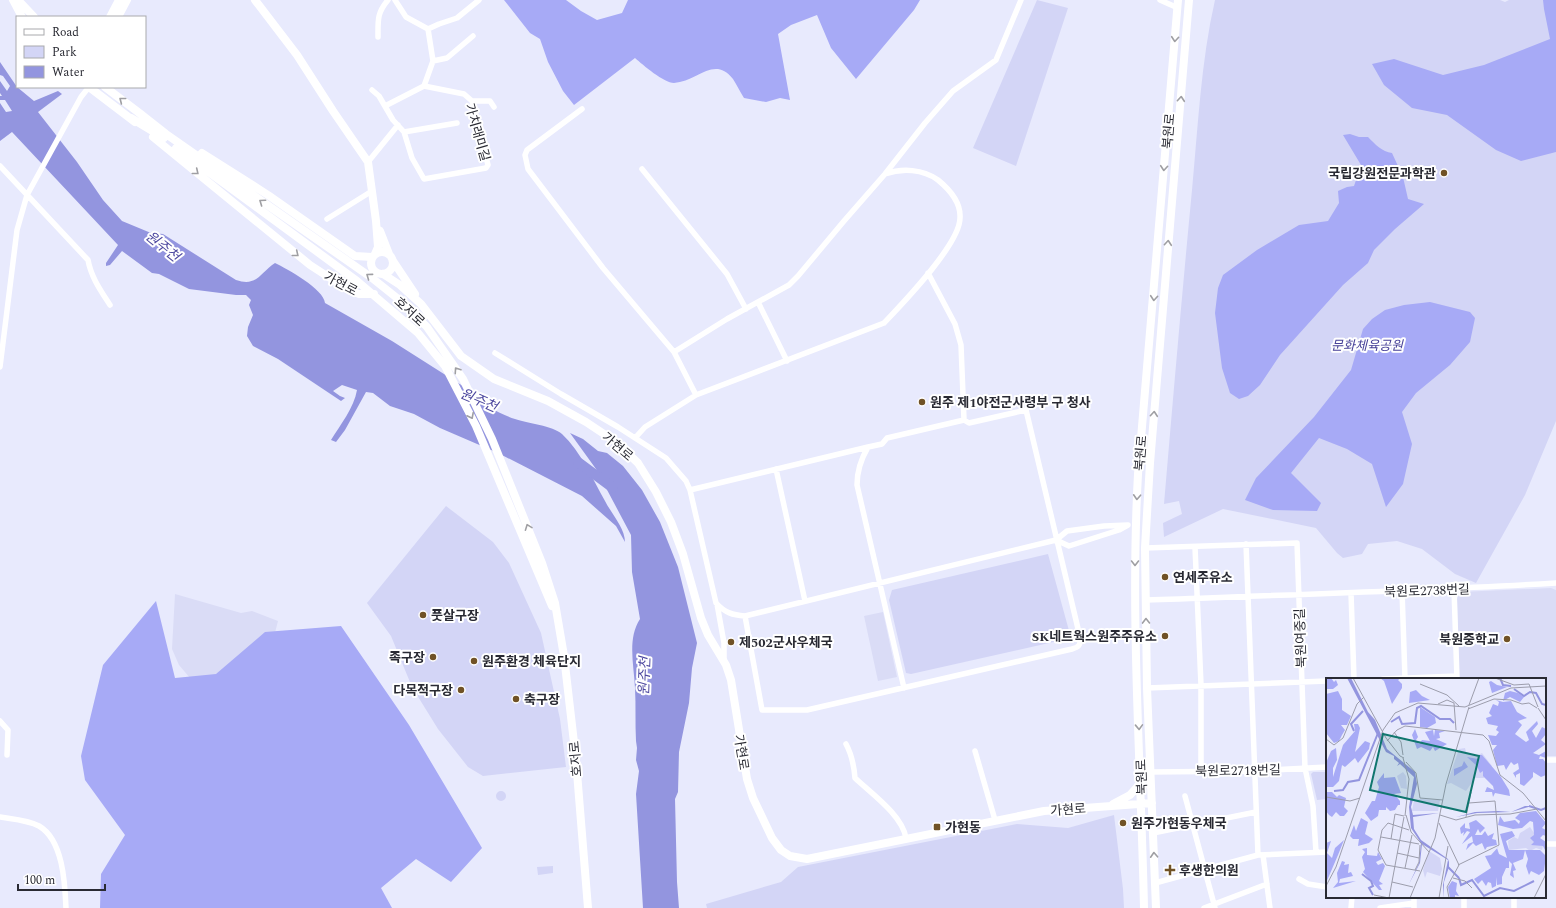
<svg xmlns="http://www.w3.org/2000/svg" width="1556" height="908" font-family="Spectral,'Noto Sans KR',serif">
<rect width="100%" height="100%" fill="#e8eafd"/>
<!-- built -->
<path fill="#dadcf6" d="M1551,588L1556,590V756H1545V679H1459L1457,599L1460,592Z
M175,594L241,613L252,611L278,621L268,660L273,675L190,678L179,665L172,649Z
M883,612L897,677L878,681L864,616Z"/>
<!-- green -->
<path fill="#d3d5f6" d="M1037,0L1068,8L1016,166L973,148Z
M1215,0H1500L1505,2L1509,0H1556V421L1525,495L1476,583L1455,574L1422,549L1397,541L1368,544L1362,554L1343,558L1337,553L1316,528L1223,509L1164,537L1163,523L1182,514L1179,501L1164,504C1173,399 1182,294 1192,190C1198,127 1201,61 1215,0Z
M446,506L493,542L509,563L541,633L560,719L566,767L483,776L468,767L438,729L412,687L391,636L367,603Z
M1048,554L1071,638L911,674L906,673L889,600L892,590Z
M1313,772H1327V799L1317,800L1311,774Z
M496 796a5 5 0 1 1 10 0a5 5 0 1 1-10 0Z
M1114,815L1123,889L1124,908H707L706,904L781,882L798,867L1017,824L1068,828Z
M553,866V873L538,875L537,867Z"/>
<!-- forest -->
<path fill="#a7aaf6" d="M504,0H566L581,11L597,20L622,13L628,0H920L914,10L856,79L831,48L817,15L791,25L778,34L790,100L780,98L766,102L744,98C740,92 737,85 733,79C714,55 697,82 674,83C664,83 643,65 635,58L574,105L563,91L548,62L540,39L530,33Z
M1543,0H1556V152L1521,161L1496,150L1447,115L1412,108L1384,85L1372,64L1394,59L1443,75L1484,65L1550,39L1544,9Z
M1350,134L1359,137H1368C1375,144 1382,152 1392,153L1403,177L1408,199L1424,204L1395,229L1374,250L1368,263L1343,285L1280,355L1260,385L1248,396L1239,399L1230,393L1222,368L1215,313L1218,288L1223,275L1257,250L1299,225L1328,221L1339,203L1338,191L1347,187L1354,186L1361,165L1343,135Z
M1430,302L1470,312L1475,318L1470,342L1450,365L1416,393L1402,412L1412,444L1403,484L1386,507L1372,464L1347,449L1319,438L1291,473L1321,503L1317,511L1273,510L1245,500L1256,478L1314,417L1351,370L1363,329L1372,319L1385,310L1404,305Z
M156,601L175,678L216,674L265,632L341,626L409,725L482,848L451,882L416,859L381,888L392,908H100L101,874L125,835L85,780L81,756L103,665Z"/>
<!-- water -->
<path fill="#9395df" d="M0,62L17,87L34,101L58,91L62,94L38,112L77,162L103,200L122,221L151,233L163,234L236,280C257,287 260,273 275,263C287,269 324,289 325,303L392,341L466,388L467,394C480,402 501,415 515,419C527,423 553,426 562,434C581,452 592,478 605,501C611,513 625,528 625,542L616,526L582,496L498,453L440,428L414,414L390,406L373,393L366,392L345,430L336,442L331,440C340,425 354,408 357,390L342,385L333,391L340,396L345,398L341,401L278,359L253,346L247,336L248,327L253,315L249,305L251,300L246,295H236L189,289L159,274L152,273L122,251L110,265L106,266V263L118,245L12,132L0,141V103L6,112L12,111L5,100H0V96H2L0,93V81L7,91L10,86L3,76L0,75Z
M570,433L583,439L598,451L607,453L623,466L642,490L660,522L678,567L697,643L692,668L689,703L679,752L678,792L675,799L677,882L679,908H643L636,794L639,771L636,760L637,748L636,741C635,723 636,706 635,688C634,665 627,639 640,619L632,572L631,535L596,469Z"/>
<g fill="none" stroke-linecap="round" stroke-linejoin="round">
<!-- river -->
<path stroke="#9395df" stroke-width="10" d="M578,462L613,488"/>
<!-- street -->
<path stroke="#fff" stroke-width="5.5" d="M395,0L406,17L428,29L433,61L424,86
M1160,0L1178,8
M428,29L439,24L457,18L479,0
M378,37C378,20 377,13 388,0
M433,61L447,58L473,36
M372,90L379,96L393,120L404,132L412,158L424,179L486,168L488,165L472,101L464,94L424,86
M472,101H490L494,107
M385,106L424,86
M582,109L527,150L525,155L528,169L603,268L674,352L696,395
M404,132L457,123
M368,162L398,125
M0,166L88,260C91,277 101,291 110,305
M642,169L727,274L746,309
M327,219L372,191
M928,273L955,324L961,345L964,420
M758,302L787,361
M674,352L727,319L789,285L798,276L844,221L885,174L925,123L953,91L996,60L1021,0
M495,353L561,394L618,427L666,458L686,481L690,490L716,603C725,613 733,615 745,616L1056,540
M0,367L17,230L27,195L81,97L89,87
M635,438L645,427L696,395L884,323C903,303 960,244 960,218C961,203 949,189 938,180C923,169 902,168 885,174
M776,469L805,601
M690,490L868,447
M1128,525L1119,530L1069,546L1056,540L1067,531L1104,526Z
M1246,544L1258,855
M1195,547L1201,685V771
M1145,548L1297,543L1305,768L1313,806L1316,852
M1454,589L1457,679
M1402,590L1405,679
M1351,593L1354,679
M1146,600C1283,595 1419,591 1556,583
M717,604L724,643V661
M745,616L762,710H807L1072,649C1079,647 1081,645 1080,637L1026,410L969,423L964,420L887,438L882,444L868,447C861,459 857,470 857,485L904,688
M1383,679L1457,676
M1147,688L1327,681
M0,721L8,730L7,755
M846,744C852,755 854,766 855,778C872,794 902,815 906,838
M975,751L995,820
M1545,760H1556
M1150,772L1254,771L1327,767
M1185,796L1215,908
M0,817C12,819 28,820 39,826C63,840 65,883 66,908
M1153,833L1256,812
M1545,844H1556
M1263,855L1270,908
M1299,879L1308,884L1327,887
M1155,883L1258,855L1327,852
M1414,897V908
M1464,897V908
M1514,897V908
M1204,908L1267,884
M1351,908L1352,897
M1380,908L1414,903"/>
<!-- secondary -->
<path stroke="#fff" stroke-width="8" d="M13,0L22,17
M18,0L34,17
M255,0L297,55L333,111L368,162L376,221L378,247L375,254
M110,17L119,0
M118,17L127,0
M89,87L135,122
M105,87L142,115
M138,112L166,134L372,278L402,302L427,327L463,379L492,439L542,563L555,603L564,656L576,760L588,908
M131,118L164,138
M153,137L310,265L350,291L359,294H374
M176,148L357,281L418,333L445,366L476,426L552,606
M202,153L268,195L355,256L372,257
M380,231L389,254
M371 263a11 11 0 1 1 22 0a11 11 0 1 1-22 0Z
M393,261L415,294
M383,274L400,285L421,304L461,356L494,379L548,401L586,422L616,442L638,463L656,492L671,522L683,554L701,618L708,635L726,665L731,680L747,779L753,798L772,838L781,850L790,856L807,859L1044,811L1152,803
M1113,804L1130,795L1141,783
M1144,908C1141,764 1130,619 1138,474L1178,0
M1156,908L1147,688L1145,548L1150,463L1189,0"/>
</g>
<!-- one-way arrows -->
<defs><path id="oneway-chevron" d="M-2-3.5L2.5 0L-2 3.5" fill="none" stroke-width="1.6" stroke-linecap="round" stroke-linejoin="round"/></defs>
<g stroke="#9f9fa3">
<use href="#oneway-chevron" transform="translate(1175 39) rotate(95)"/>
<use href="#oneway-chevron" transform="translate(1181 99) rotate(-85)"/>
<use href="#oneway-chevron" transform="translate(122 100) rotate(-142)"/>
<use href="#oneway-chevron" transform="translate(1164 168) rotate(95)"/>
<use href="#oneway-chevron" transform="translate(196 172) rotate(39)"/>
<use href="#oneway-chevron" transform="translate(262 202) rotate(-145)"/>
<use href="#oneway-chevron" transform="translate(1168 243) rotate(-85)"/>
<use href="#oneway-chevron" transform="translate(296 254) rotate(39)"/>
<use href="#oneway-chevron" transform="translate(369 276) rotate(-144)"/>
<use href="#oneway-chevron" transform="translate(1154 298) rotate(95)"/>
<use href="#oneway-chevron" transform="translate(457 370) rotate(-124)"/>
<use href="#oneway-chevron" transform="translate(1154 414) rotate(-85)"/>
<use href="#oneway-chevron" transform="translate(471 416) rotate(63)"/>
<use href="#oneway-chevron" transform="translate(1137 497) rotate(93)"/>
<use href="#oneway-chevron" transform="translate(528 527) rotate(-111)"/>
<use href="#oneway-chevron" transform="translate(1135 563) rotate(90)"/>
<use href="#oneway-chevron" transform="translate(1146 621) rotate(-91)"/>
<use href="#oneway-chevron" transform="translate(1139 727) rotate(88)"/>
<use href="#oneway-chevron" transform="translate(1154 855) rotate(-93)"/>
</g>
<!-- markers -->
<g fill="#705226" stroke="#fff" stroke-width="1.5">
<circle cx="1444" cy="173" r="4"/>
<circle cx="922" cy="402" r="4"/>
<circle cx="1165" cy="577" r="4"/>
<circle cx="423" cy="615" r="4"/>
<circle cx="1165" cy="636" r="4"/>
<circle cx="1507" cy="639" r="4"/>
<circle cx="731" cy="642" r="4"/>
<circle cx="433" cy="657" r="4"/>
<circle cx="474" cy="661" r="4"/>
<circle cx="461" cy="690" r="4"/>
<circle cx="516" cy="699" r="4"/>
<circle cx="1123" cy="823" r="4"/>
<rect x="933" y="823" width="8" height="8" rx="2"/>
<path d="M1168 864h4v4h4v4h-4v4h-4v-4h-4v-4h4z"/>
</g>
<g text-anchor="middle" stroke-width="4" stroke-linejoin="round" paint-order="stroke">
<!-- street labels -->
<g font-size="13" fill="#292a33" stroke="#fff">
<text transform="translate(1168 131) rotate(-85)" y="5">북원로</text>
<text transform="translate(478 132) rotate(74)" y="5">가치래미길</text>
<text transform="translate(341 283) rotate(28)" y="5">가현로</text>
<text transform="translate(410 311) rotate(43)" y="5">호저로</text>
<text transform="translate(618 446) rotate(40)" y="5">가현로</text>
<text transform="translate(1140 453) rotate(-85)" y="5">북원로</text>
<text transform="translate(1427 590) rotate(-2)" y="5">북원로2738번길</text>
<text transform="translate(1300 638) rotate(-92)" y="5">북원여중길</text>
<text transform="translate(742 752) rotate(81)" y="5">가현로</text>
<text transform="translate(575 759) rotate(-95)" y="5">호저로</text>
<text transform="translate(1238 770) rotate(-1)" y="5">북원로2718번길</text>
<text transform="translate(1141 777) rotate(-92)" y="5">북원로</text>
<text transform="translate(1068 809) rotate(-4)" y="5">가현로</text>
</g>
<!-- poi labels -->
<g font-size="13" font-weight="bold" fill="#292a33" stroke="#fff" text-anchor="start">
<text x="1436" y="178" text-anchor="end">국립강원전문과학관</text>
<text x="930" y="407">원주 제1야전군사령부 구 청사</text>
<text x="1173" y="582">연세주유소</text>
<text x="431" y="620">풋살구장</text>
<text x="1157" y="641" text-anchor="end">SK네트웍스원주주유소</text>
<text x="1499" y="644" text-anchor="end">북원중학교</text>
<text x="739" y="647">제502군사우체국</text>
<text x="425" y="662" text-anchor="end">족구장</text>
<text x="482" y="666">원주환경 체육단지</text>
<text x="453" y="695" text-anchor="end">다목적구장</text>
<text x="524" y="704">축구장</text>
<text x="1131" y="828">원주가현동우체국</text>
<text x="945" y="832">가현동</text>
<text x="1179" y="875">후생한의원</text>
</g>
<!-- park labels -->
<g font-size="13" font-style="italic" fill="#474198" stroke="#fff">
<text x="1367" y="350">문화체육공원</text>
</g>
<!-- water labels -->
<g font-size="14" font-style="italic" fill="#4c479f" stroke="#fff">
<text transform="translate(163 246) rotate(39)" y="5">원주천</text>
<text transform="translate(479 400) rotate(23)" y="5">원주천</text>
<text transform="translate(644 676) rotate(-88)" y="5">원주천</text>
</g>
</g>
<!-- overview -->
<g transform="translate(1326 678)">
<rect width="220" height="220" fill="#e8eafd"/>
<path d="M139,70L140,74L150,78L156,75L166,88L158,100H149L140,113L125,105L121,106L133,71ZM77,94L80,98L81,111L75,110L71,98ZM94,121L114,122L112,133H86L88,122ZM204,149L208,155V166L217,168L216,172L210,170L204,173L200,170L183,172L182,163L188,159L192,161L194,155ZM103,173L114,180L116,191L114,198L101,194L99,200L97,192Z" fill="#d3d5f6"/>
<path d="M0,0H5L8,4L10,2L12,7L7,11H1ZM54,0H75L72,2L76,6V10L66,26L58,3ZM165,3L171,7L181,9L166,15L163,4ZM90,12L96,18L104,22L83,25L84,14ZM12,13L16,21V32L25,38L21,47H15L19,52L16,57L13,63L8,65L0,55V16ZM184,13L192,15L198,19L194,24L184,19L177,23L179,15ZM170,22L177,24L185,23L191,34L201,40L192,43L196,47L189,56L200,64L203,62L200,54L211,43L212,46L206,53L210,60L216,49L220,51V56L215,62L220,66L207,75L213,77L220,73V80L214,78L213,81H217L220,85V97L215,99L207,94V99L198,108L194,106V95L190,97V100L187,95L193,91L192,85L188,87L185,84L180,92L178,87L171,88L167,72L171,67H166L162,57L170,58L173,54L170,52L172,48L162,46L160,40L166,38L163,35L167,26L172,28L173,24ZM94,29L109,39L110,45L101,50L94,49ZM28,46H32L34,50L29,74L39,63L44,65L43,71L32,85L29,80L19,89L16,87L13,103L7,109H1L0,85L5,73L10,70L11,82L7,90V99L17,67L29,53ZM89,51L92,59L90,62L93,66L96,62L104,63L99,54L107,52L108,58L109,52L119,53L113,55L114,60L110,61L121,66L109,73L107,69L104,73L95,69L91,71L86,57ZM152,77H156L175,99L183,112L184,118L169,115L167,119L166,114H159L161,109L168,112L167,108L157,98V93L154,95L151,88L141,79L152,81ZM138,83L142,89L128,98V91L136,88ZM58,95V100L69,99L75,115L68,116L74,123V127H72L69,132L64,133L60,129V132H53L52,138L45,143L39,135L46,123H49L53,109L51,104ZM0,114H6L11,119L13,117L20,120L18,129L22,133L18,138H14L10,134L6,139L3,137L0,133ZM210,133L220,145L216,150L220,152V158L217,157L214,160L220,164L219,172L217,168L205,167L208,164L204,160L208,157L207,144L204,143L196,150L187,151L172,147L174,138L178,144L189,142L193,146L194,143L189,140L194,135ZM35,140L42,144L39,156L47,161L43,165L32,168L33,161H27L24,158L28,147L30,153ZM150,142L159,150L154,155L152,151L149,157H156L159,153L162,158L168,155L166,161L170,162L171,167L161,169L159,172L156,165L150,168L147,165L140,172L142,166L147,164L146,158L136,166L144,154L141,153L137,158L138,154L135,156L134,150L139,145V150L144,151L143,145ZM186,153L189,158L180,163L183,172H214L220,178L218,193L213,197L205,193L203,197L200,188L202,181L199,172L197,181L187,185L190,192L187,193L188,200L184,197L186,186L183,183V190H180L176,199V206L171,207L170,199V208L166,210L165,205L162,204L160,208L156,202L152,206L148,201L165,190L159,178L165,177L174,167L171,170L173,176L181,180L174,156ZM18,162L12,177L0,205V165L5,163L1,175L6,180L9,170ZM41,170V177L51,178L52,174L56,181L50,184L52,187L57,185L59,188L53,203L57,206L53,207L56,212H53L37,194L39,191L36,179L39,174L36,171ZM16,183L19,184L18,187L23,186L22,195L25,194L27,198L14,201L13,205L30,203L7,210L12,204L11,195ZM126,203L131,205L130,213L133,218L129,217V220H124L122,209Z" fill="#a7aaf6"/>
<path d="M21,0H25L42,34L49,42L61,71L89,94L91,106L85,129L87,137L113,135L130,139L149,134L172,133L185,134L199,128H206L185,134L151,135L130,139L113,135L87,139L88,151L95,162L122,181L123,184V189L118,204V220L117,207L122,182L96,166L94,185L83,206L93,185L95,165L85,150L83,129L88,99L74,86L71,88L73,85L68,81V78L60,74Z" fill="#9395df"/>
<path fill="none" stroke="#9395df" stroke-width="2" d="M174,0L177,7L185,8M188,11L198,18L204,14L210,15L216,26L220,27M65,44L73,39L76,46L89,45L91,30L95,28L114,41H124L128,45M28,53L25,46L37,33M8,113L17,112L22,104L33,102L52,55M203,128L215,132L220,130M122,189L133,200M36,196L45,203L47,208L43,210L47,217M133,200L135,207L146,202L158,218L174,210L188,213L208,203"/>
<path fill="none" stroke="#9c9dac" stroke-width="1" d="M27,0L60,60L74,78L78,80M169,0L188,7L203,6L212,29M94,6L121,17L133,28M112,26L121,22L128,25L130,52M143,27L153,0M212,30L220,42M142,31L168,21L185,22L196,26L203,25L211,30M68,54L75,64L77,77M0,61L8,67L17,60L31,26L38,19M61,63L71,52L79,48L157,57L163,63L174,97L197,115L220,143M77,80L83,101L79,138M80,84L90,95L94,120L117,122M0,119L24,123L34,120M80,137L85,154L103,174M114,137L130,142L149,137L184,136L211,131M140,139L145,114M113,145L133,187L121,209L123,220M83,152L62,145L56,152L52,172L60,187L94,193M55,159L93,166M65,161L69,136L78,138M71,175L93,180M132,187L173,167L169,123L143,125M79,190L86,157M89,192L93,184L94,167M127,200L139,203L146,210M66,204L87,209M0,208L10,189L57,52L69,35L92,25L139,29L185,10L220,8M48,217L63,220M63,220L78,139M84,220L109,160L120,106L143,29M113,220L122,168M208,220L220,196"/>
<path fill="#0f766e" fill-opacity="0.15" stroke="#0f766e" stroke-width="2" d="M57,56L153,78L140,134L44,112Z"/>
<rect width="220" height="220" fill="none" stroke="#292a33" stroke-width="2"/>
</g>
<!-- legend -->
<rect x="16" y="16" width="130" height="72" fill="#ffffff" stroke="#a9aaad"/>
<rect x="24" y="29" width="20" height="6" fill="#ffffff" stroke="#a9aaad"/>
<text x="52" y="36" font-size="12" fill="#292a33">Road</text>
<rect x="24" y="46" width="20" height="12" fill="#d3d5f6" stroke="#a9aaad"/>
<text x="52" y="56" font-size="12" fill="#292a33">Park</text>
<rect x="24" y="66" width="20" height="12" fill="#9395df" stroke="#a9aaad"/>
<text x="52" y="76" font-size="12" fill="#292a33">Water</text>
<!-- scale -->
<path d="M18 884v6h87v-6" fill="none" stroke="#292a33" stroke-width="2"/>
<text x="24" y="884" font-size="12" fill="#292a33" stroke="#ffffff" stroke-width="3" paint-order="stroke">100 m</text>
</svg>
